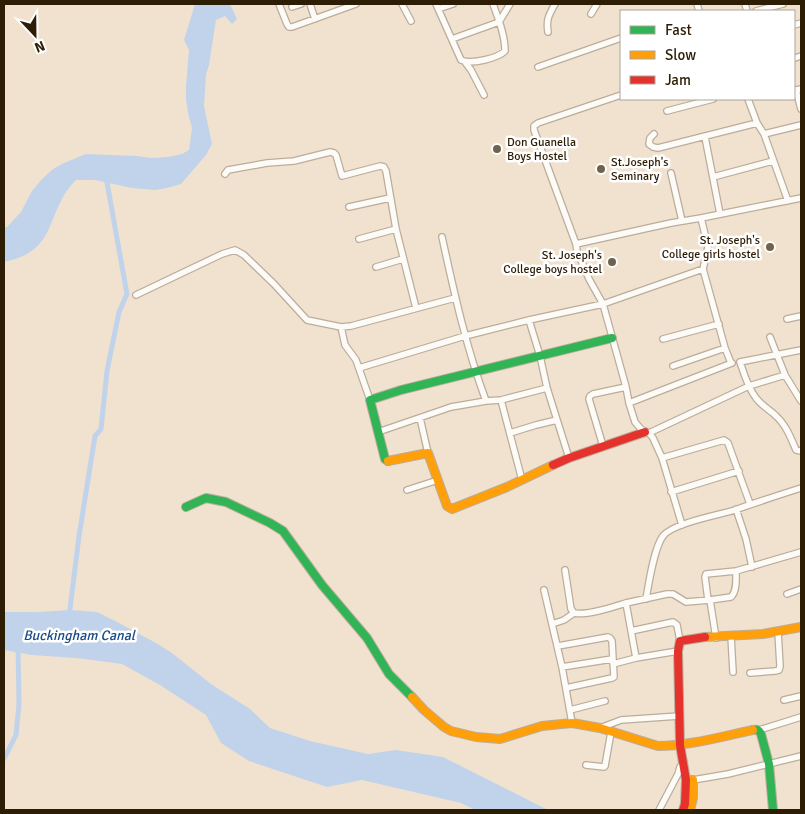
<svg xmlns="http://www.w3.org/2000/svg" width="805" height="814" font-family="Signika,sans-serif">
<rect width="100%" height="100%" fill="#f0e2cf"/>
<!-- water -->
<path fill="#c1d3ea" d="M195,4H230L237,19L232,24L225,16L216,20L209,65L206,75L204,106L212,144L206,155L181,184L167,188L155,190L132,188L95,180H76C69,187 64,194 60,203C49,225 48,244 23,256C17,259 10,260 4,262V228L7,227L21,212L32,191L42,179L53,169L64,163L86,154L137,156L151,158L168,157L182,154L189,150L192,128L188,113L186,99V86L189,50L184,40Z
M71,610L97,612L119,623L156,643L172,653L211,684L250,709L270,728L310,741L368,754L396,750L443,757L548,810H475L461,803L362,780L327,787L249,761L221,743L206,715L160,685L122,664L76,658L32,655L4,650V612H37Z"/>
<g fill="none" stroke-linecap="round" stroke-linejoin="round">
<!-- canal -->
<path stroke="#c1d3ea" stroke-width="5" d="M69,617L79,536L95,436L101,429L107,371L119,312L127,294L106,177
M4,759L16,735L19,704L18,647"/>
<!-- street casing -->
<g stroke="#bbad9a" stroke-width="8">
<path id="street" d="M279,4L287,24L289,27H292L356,4
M310,4L315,19
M402,4L411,21
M436,4L461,60C471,65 498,58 505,51C505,35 498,18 493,4
M697,4L699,11
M745,4L747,11
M292,7L301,4
M438,9L453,4
M756,11L783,4
M591,14L597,4
M794,25L801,23
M548,32C546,19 549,15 555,4
M452,39L499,22L510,4
M795,58L801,56
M465,62L471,70L484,95
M538,67L621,38
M801,89L796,90L801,109
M621,95L538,123L534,126V130L576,244L671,223L701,218L801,198
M748,99L757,123L764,134
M667,111L713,99
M654,134L650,138L649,144L653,147L658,148L757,123
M705,137L720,214
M671,173L682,221
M225,174L228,170L267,163L294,161L330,152L334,153L336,155L342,176L380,166L384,167L386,171L396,229L416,308
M713,177L773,161
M788,201L764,134L801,125
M349,207L390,198
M701,218L708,247L703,269L725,348L731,363
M442,237C454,292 466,347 486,401
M359,239L396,229
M576,244L577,251L589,279L603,304L626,387L629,403L635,422L640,428L645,432L649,433L653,438L662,458L724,440L728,443L750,504
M376,267L403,259
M136,295L222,254L235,250L244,255L274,284L307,320L341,327L351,326L455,298
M787,319L801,316
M529,320L540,356L547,388L569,458
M341,327L345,345L356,360L370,400
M770,337L785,375L801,401
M663,339L719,324
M801,350L740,362C744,374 748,388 756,398C762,406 770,410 776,416C786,425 791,438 796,450L801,451
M673,366L725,348
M359,368L465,336L529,320L603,304L703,269
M629,403L732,363
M420,418L428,453
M378,432L451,407L486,401L501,400
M510,433L536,425L557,420
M649,433L749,386L785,375
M603,446L589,399L590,396L593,394L626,387
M662,458L682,525
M522,480L501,400L547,388
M407,490L438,480
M671,492L739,471
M736,509L746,539L752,567
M565,570L571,609L574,613C587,616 613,607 626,603L636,658L613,664
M544,590L562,667L572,723
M787,594L801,589
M646,599C649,582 654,548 663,536C673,523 719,515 735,510C757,502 779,495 801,488
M708,600L705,577L706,574L736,571L801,552
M626,603L667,594H673L686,602L710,600
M552,624L564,620L574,613
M631,631L673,622L677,625L680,641
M731,636L733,672
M716,638L710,600L731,597C737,591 736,580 736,571
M558,646L608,637L610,638L612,641L614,677L612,678L566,688
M636,658L678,651
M562,667L612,659
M750,673L775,671L779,670L780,666L778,632
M784,700L801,696
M570,710L605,701
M600,728L621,720L679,716
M759,730L801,717
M586,765L604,767L605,766L611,732
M693,780L728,774L801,756
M659,810L678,774L680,767L684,762"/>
</g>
<!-- fast casing -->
<g stroke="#bbad9a" stroke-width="10">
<path id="fast" d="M388,461L385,459L370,400L401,390L612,338
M186,507L206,498L226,502L270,523L283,531L322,585L367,638L389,674L412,697
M753,730C758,729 759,730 761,734L769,764L773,810"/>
</g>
<!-- slow casing -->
<g stroke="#bbad9a" stroke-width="10">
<path id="slow" d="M388,461L428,453L447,506L452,509L507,487L553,465
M705,637L763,634L801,627
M412,697L424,710L444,727L451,731L476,737L500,739L542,726L572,723L600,728L658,746C689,746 723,736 753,730
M686,780H693V798L690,810"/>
</g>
<!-- jam casing -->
<g stroke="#bbad9a" stroke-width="10">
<path id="jam" d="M553,465L569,458L645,432
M683,810L685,804L686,780L680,745L678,651L680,641L705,637"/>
</g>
<!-- street -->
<use href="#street" stroke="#fdfbf8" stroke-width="5.5"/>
<!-- fast -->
<use href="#fast" stroke="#30b455" stroke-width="8"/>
<!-- slow -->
<use href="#slow" stroke="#ff9f0a" stroke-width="8"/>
<!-- jam -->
<use href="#jam" stroke="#e5322d" stroke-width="8"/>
</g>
<!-- markers -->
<g fill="#71624c" stroke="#fff" stroke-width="2">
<circle cx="497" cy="149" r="5"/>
<circle cx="601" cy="169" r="5"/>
<circle cx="770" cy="247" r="5"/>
<circle cx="612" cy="262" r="5"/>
</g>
<g text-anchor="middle" stroke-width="5" stroke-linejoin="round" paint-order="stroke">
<!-- poi labels -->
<g font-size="12" fill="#2d1d05" stroke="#fff" text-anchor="start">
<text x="507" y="146">Don Guanella<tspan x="507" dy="14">Boys Hostel</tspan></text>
<text x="611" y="166">St.Joseph's<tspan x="611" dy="14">Seminary</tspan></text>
<text x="760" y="244" text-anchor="end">St. Joseph's<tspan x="760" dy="14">College girls hostel</tspan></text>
<text x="602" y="259" text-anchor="end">St. Joseph's<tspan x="602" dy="14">College boys hostel</tspan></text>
</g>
<!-- water labels -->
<g font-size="14" font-style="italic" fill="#194b87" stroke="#fff">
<text x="79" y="640">Buckingham Canal</text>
</g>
</g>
<!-- border -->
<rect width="805" height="814" fill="none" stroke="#2d1d05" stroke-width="10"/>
<!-- legend -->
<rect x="620" y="10" width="175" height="90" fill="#ffffff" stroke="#aba59b"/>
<rect x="630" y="26" width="25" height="8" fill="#30b455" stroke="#aba59b"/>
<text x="665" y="35" font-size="15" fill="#2d1d05">Fast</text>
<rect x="630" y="51" width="25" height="8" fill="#ff9f0a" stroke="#aba59b"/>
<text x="665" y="60" font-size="15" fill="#2d1d05">Slow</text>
<rect x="630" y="76" width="25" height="8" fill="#e5322d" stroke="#aba59b"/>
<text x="665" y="85" font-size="15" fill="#2d1d05">Jam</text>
<!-- north arrow -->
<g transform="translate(35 35) rotate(158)" stroke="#ffffff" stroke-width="4" paint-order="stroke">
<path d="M0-4L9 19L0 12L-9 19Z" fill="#2d1d05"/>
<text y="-8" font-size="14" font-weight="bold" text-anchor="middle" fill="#2d1d05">N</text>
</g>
</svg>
